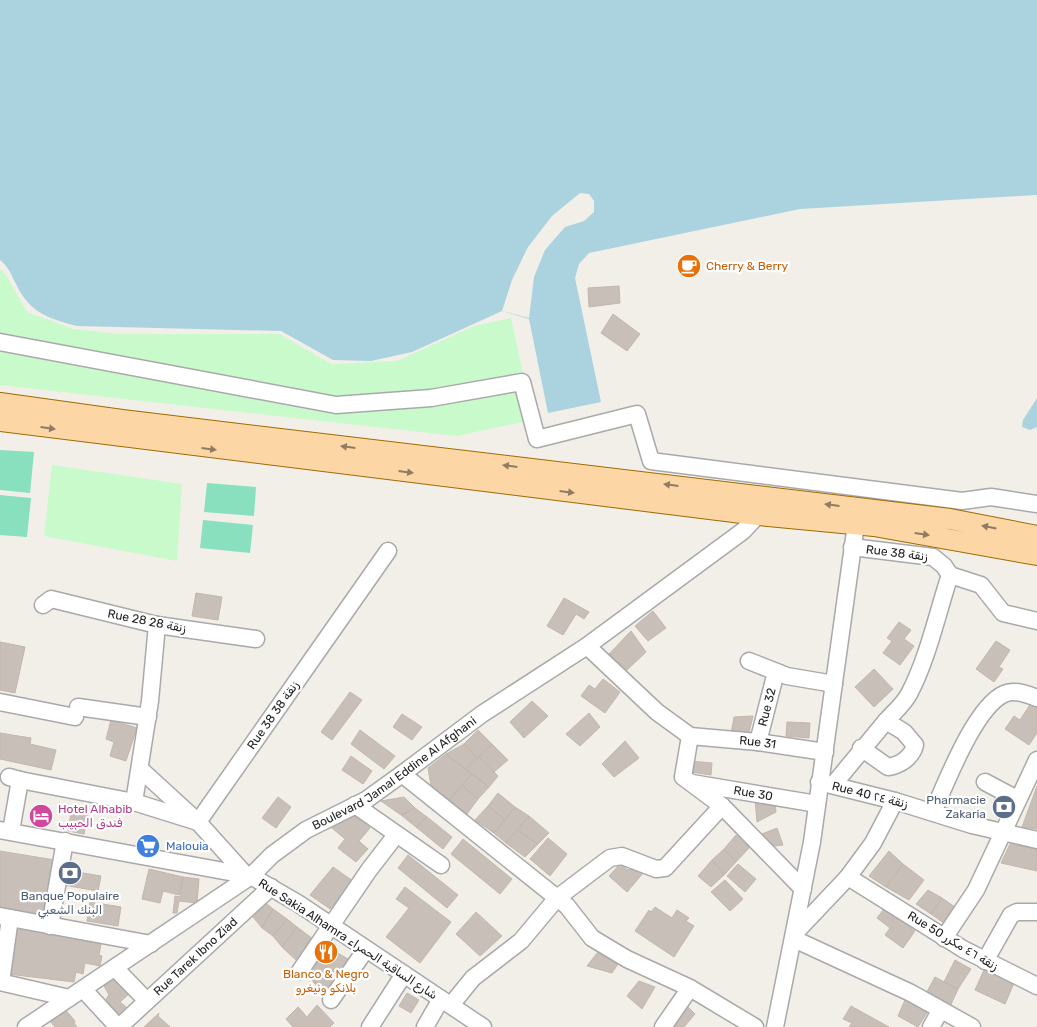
<svg xmlns="http://www.w3.org/2000/svg" width="1037" height="1027" font-family="Rubik,'Noto Naskh Arabic',sans-serif">
<rect width="100%" height="100%" fill="#f2efe9"/>
<!-- park -->
<path fill="#c8facc" d="M0,269L6,275L27,312L73,329L119,334H279L331,364L397,361L474,326L511,318L533,420L456,436L0,385Z
M52,465L182,484L177,561L44,536Z"/>
<!-- pitch -->
<path fill="#88e0be" d="M0,450L34,452L30,493L0,490Z
M207,483L256,487L254,516L204,512Z
M0,495L31,498L27,537L0,535Z
M203,520L253,525L250,553L200,548Z"/>
<!-- water -->
<path fill="#aad3df" d="M0,0H1037V195L800,209L589,253L579,264L575,278L601,402L548,413L529,319L502,311L412,352L371,361L333,360L281,331L77,326C50,319 30,313 17,286C12,277 9,267 0,260Z
M1037,398V427L1030,430L1022,427L1023,420Z"/>
<!-- pier -->
<path fill="#f2efe9" d="M580,193L589,194L594,201V212L584,221L565,227L545,250L534,277L529,318L502,311L512,280L528,247L552,216Z"/>
<!-- building -->
<path fill="#c7bfb8" stroke="#c4b6ab" d="M619,286L620,303L589,307L588,288Z
M613,314L640,334L627,351L601,333Z
M196,593L222,597L218,620L192,616Z
M564,598L589,612L584,619L576,614L563,635L547,626Z
M653,611L666,628L648,641L635,626Z
M899,622L911,630L904,639L914,646L900,665L883,653L892,641L887,638Z
M631,631L646,652L627,670L609,654Z
M996,641L1010,650L999,667L1003,669L994,682L976,669Z
M0,642L25,647L15,693L0,690Z
M874,669L893,689L874,707L855,687Z
M603,679L620,692L605,713L581,696L589,685L595,689Z
M350,692L362,700L332,740L321,732Z
M532,701L548,716L524,738L510,722Z
M1031,703L1037,707V733L1029,745L1005,729L1014,716L1020,720Z
M589,713L600,727L580,746L566,734Z
M402,714L422,727L412,740L393,727Z
M753,716L748,737L731,734L734,717Z
M111,720L137,728L126,761L110,756L114,742L106,739Z
M787,722L810,723L809,738L786,736Z
M360,730L395,756L384,769L351,744Z
M478,730L492,744L477,758L464,744Z
M0,733L31,738L30,744L56,750L51,770L0,759Z
M625,741L639,758L614,777L602,764Z
M464,744L477,758L465,769L446,754Z
M492,744L508,760L494,772L479,757Z
M446,754L472,774L449,801L431,786L428,768Z
M351,756L372,771L363,784L342,770Z
M479,757L498,776L489,787L465,769Z
M690,761L712,763L711,775L691,772Z
M472,774L489,787L478,799L462,785Z
M462,785L478,799L467,814L449,801Z
M1037,786V829L1022,827Z
M998,792L1010,799L1005,809L993,803Z
M498,793L515,807L505,820L488,806Z
M278,797L291,807L276,828L262,818Z
M404,797L415,808L401,815L381,801Z
M755,799L775,803L776,812L757,822Z
M488,806L505,820L494,833L475,820Z
M72,807L89,810L84,834L68,831Z
M515,807L529,816L506,843L494,833Z
M415,808L427,817L416,827L401,815Z
M344,813L351,818L354,815L370,828L359,841L368,849L356,862L338,848L345,839L332,828Z
M529,816L549,833L538,844L517,830Z
M427,817L452,837L443,849L416,827Z
M777,828L783,845L767,847L762,834Z
M517,830L538,844L525,857L506,843Z
M736,835L749,848L736,862L724,849Z
M548,838L567,854L550,876L530,859Z
M463,839L512,879L500,894L451,854Z
M1010,844L1037,849V871L1001,863Z
M724,849L736,862L725,874L712,860Z
M0,851L55,860L47,921L0,913Z
M889,851L903,864L886,887L869,876Z
M408,855L458,895L447,908L398,868Z
M712,860L725,874L711,887L698,876Z
M620,864L628,870L634,864L644,872L627,892L609,876Z
M738,864L756,879L745,892L727,876Z
M903,864L924,880L909,900L886,887Z
M333,867L353,881L330,909L310,895Z
M149,869L183,877L179,895L163,891L160,903L142,899Z
M66,870L101,876L98,891L63,885Z
M183,877L199,879L197,903L179,901L177,913H173L175,896L180,897Z
M725,880L743,899L730,911L711,892Z
M405,887L451,922L420,963L386,937L409,908L396,899Z
M928,890L942,898L931,914L916,904Z
M942,898L955,907L945,924L931,914Z
M261,899L273,909L262,928L249,912Z
M90,902L121,907L118,926L87,921Z
M655,907L672,918L677,910L689,918L686,921L694,926L674,957L635,931L649,910L651,912Z
M273,909L287,919L273,936L262,928Z
M884,909L915,931L903,948L885,935L890,928L877,918Z
M476,912L502,936L480,956L456,934Z
M287,919L297,927L282,947L273,936Z
M13,921L102,939L99,955L102,956L100,966L85,963L83,974L76,972L74,982L8,974Z
M297,927L313,939L297,961L282,947Z
M324,942L336,952L326,967L314,958Z
M601,948L620,961L612,973L587,966Z
M336,952L353,962L340,976L326,967Z
M314,958L326,967L315,984L304,970Z
M955,960L971,969L958,989L944,982Z
M326,967L340,976L327,998L315,984Z
M984,970L1014,983L1005,1004L975,990Z
M113,974L130,993L120,1002L126,1007L114,1018L102,1005L109,995L103,984Z
M935,977L958,989L949,1009L924,997Z
M639,981L655,987L642,1009L627,996Z
M407,993L419,1000L411,1013L399,1006Z
M905,1000L928,1011L918,1027L898,1016Z
M684,1003L695,1014L684,1027H670Z
M317,1005L334,1023L330,1027H293L286,1019L298,1007L307,1017Z
M851,1006L889,1027H849L852,1023L843,1019Z
M63,1007L75,1021L74,1023L77,1027H55L49,1020Z
M159,1013L158,1016L170,1027H144Z"/>
<g fill="none" stroke-linecap="round" stroke-linejoin="round">
<!-- minor casing -->
<g stroke="#a9a9a9" stroke-width="19">
<g id="minor">
<path d="M0,342L336,405L431,398L522,382L537,439L637,414L651,461L962,501L991,497L1037,504"/>
<path d="M852,547L933,557L944,566L950,575L981,585L1003,613L1037,621"/>
<path d="M43,605L51,599L157,625L256,639"/>
<path d="M587,646L657,712L690,736"/>
<path d="M749,661L787,676L834,684"/>
<path d="M0,702L75,717"/>
<path d="M78,707L148,717"/>
<path d="M886,721C894,712 903,705 909,694C928,658 937,614 950,575"/>
<path d="M690,736L683,777L722,806L803,889"/>
<path id="s1" d="M690,736L758,742L825,752"/>
<path id="s2" d="M758,742L776,672"/>
<path d="M140,769L198,822L244,873"/>
<path d="M402,774L567,906L592,938L627,959L690,988L755,1027"/>
<path d="M9,777L20,780L11,831"/>
<path d="M20,780L134,802L198,822"/>
<path d="M819,782L895,801L972,825L1037,840"/>
<path d="M985,782L1017,799"/>
<path id="s3" d="M692,783L817,804"/>
<path d="M833,785L886,721L904,732L915,745C912,757 901,765 888,767L861,748"/>
<path d="M895,801L873,843L848,877L963,949L1037,986"/>
<path d="M134,802L150,701L157,625"/>
<path d="M355,805L441,865"/>
<path d="M933,812C946,783 975,707 1004,694C1014,689 1027,694 1037,698"/>
<path d="M198,822L388,551"/>
<path d="M0,830L251,876L299,904L483,1027"/>
<path d="M0,916L151,944"/>
<path d="M50,926L65,841"/>
<path d="M795,933L848,877"/>
<path d="M944,938L976,890L1037,760"/>
<path d="M794,939L911,993L972,1027"/>
<path d="M985,961L1011,915L1017,912H1037"/>
<path d="M115,968L147,1001"/>
<path d="M300,971L369,870L396,835"/>
<path d="M0,982L69,998"/>
<path d="M1,982L10,918"/>
<path d="M83,989L118,1027"/>
<path d="M331,1000L366,949"/>
<path d="M451,1005L473,978L521,941L557,898L610,858L622,856L656,869L665,868L722,806"/>
<path id="s4" d="M26,1027L251,876L272,855L306,830L366,800L402,774L482,714L587,646L743,531L758,515"/>
<path id="s5" d="M119,1027L271,887"/>
<path d="M370,1027L404,974"/>
<path d="M425,1027L441,999"/>
<path d="M663,1027L690,988"/>
<path d="M775,1027L812,842L856,524"/>
<path d="M931,1027L940,1011"/>
</g>
</g>
<!-- major casing -->
<g stroke="#a06b00" stroke-width="22">
<path id="major" d="M0,403L122,420L950,519L1037,536
M0,421L758,515L874,526L1037,555"/>
</g>
<!-- minor -->
<use href="#minor" stroke="#fff" stroke-width="16"/>
<!-- major -->
<use href="#major" stroke="#fcd6a4" stroke-width="20"/>
</g>
<!-- one-way arrows -->
<defs><path id="oneway-solid" d="M-6-.8H1V-3.2L6.5 0L1 3.2V.8H-6Z" transform="scale(1.25)"/></defs>
<g fill="#8f7c63">
<use href="#oneway-solid" transform="translate(48 428) rotate(8)"/>
<use href="#oneway-solid" transform="translate(348 447) rotate(-173)"/>
<use href="#oneway-solid" transform="translate(209 449) rotate(7)"/>
<use href="#oneway-solid" transform="translate(510 466) rotate(-173)"/>
<use href="#oneway-solid" transform="translate(406 472) rotate(7)"/>
<use href="#oneway-solid" transform="translate(671 485) rotate(-173)"/>
<use href="#oneway-solid" transform="translate(567 492) rotate(7)"/>
<use href="#oneway-solid" transform="translate(832 505) rotate(-173)"/>
<use href="#oneway-solid" transform="translate(989 527) rotate(-169)"/>
<use href="#oneway-solid" transform="translate(922 534) rotate(8)"/>
</g>
<!-- icons -->
<defs>
<g id="cafe-disc" transform="scale(1.25)"><circle r="9.5" fill="#e8710a" stroke="#fff"/><path d="M-5.5-4.5H6V0H3Q3 3.5 0 3.5H-2.5Q-5.5 3.5-5.5 0ZM3-3.2v2h1.7v-2ZM-6 4.5H4V6H-6Z" fill="#fff"/></g>
<g id="bank-disc" transform="scale(1.25)"><circle r="9.5" fill="#5c6f8a" stroke="#fff"/><path d="M-6-4H6V4H-6ZM0-2.3a2.3 2.3 0 1 0 0 4.6a2.3 2.3 0 1 0 0-4.6Z" fill="#fff"/></g>
<g id="hotel-disc" transform="scale(1.25)"><circle r="9.5" fill="#d1479c" stroke="#fff"/><path d="M-6-4.5h1.5V1H6V5H4.5V3h-9V5H-6ZM-4 0a1.8 1.8 0 1 1 3.6 0ZM.5 0V-2.5h3Q6-2.5 6 0Z" fill="#fff"/></g>
<g id="supermarket-disc" transform="scale(1.25)"><circle r="9.5" fill="#3f7fe0" stroke="#fff"/><path d="M-6-5.5h2.5l.6 2H6L4.5 2H-2.5L-4.4-4H-6ZM-1.5 3.2a1.3 1.3 0 1 0 .1 0ZM3 3.2a1.3 1.3 0 1 0 .1 0Z" fill="#fff"/></g>
<g id="restaurant-disc" transform="scale(1.25)"><circle r="9.5" fill="#e8710a" stroke="#fff"/><path d="M-5-6h1v4h1v-4h1v4h1v-4h1v5L-1.5 .5V6h-2V.5L-5-1ZM5-6V6H3V1.5H1.5Q1.5-4 5-6Z" fill="#fff"/></g>
</defs>
<g fill-rule="evenodd">
<use href="#cafe-disc" x="689" y="266"/>
<use href="#bank-disc" x="1004" y="807"/>
<use href="#hotel-disc" x="41" y="816"/>
<use href="#supermarket-disc" x="148" y="846"/>
<use href="#bank-disc" x="70" y="873"/>
<use href="#restaurant-disc" x="326" y="952"/>
</g>
<g text-anchor="middle" stroke-width="4.5" stroke-linejoin="round" paint-order="stroke">
<!-- food labels -->
<g font-size="12" fill="#c56008" stroke="#fff" text-anchor="start">
<text x="706" y="270">Cherry &amp; Berry</text>
<text x="326" y="978" text-anchor="middle">Blanco &amp; Negro<tspan x="326" dy="14">بلانكو ونيغرو</tspan></text>
</g>
<!-- street labels -->
<g font-size="12" fill="#222" stroke="#fff">
<text transform="translate(897 553) rotate(7)" y="4">Rue 38 زنقة</text>
<text transform="translate(147 621) rotate(11)" y="4">Rue 28 زنقة 28</text>
<text dy="4" stroke="none"><textPath href="#s2" startOffset="36">Rue 32</textPath></text>
<text transform="translate(273 715) rotate(-55)" y="4">Rue 38 زنقة 38</text>
<text dy="4" stroke="none"><textPath href="#s1" startOffset="68">Rue 31</textPath></text>
<text dy="4" stroke="none"><textPath href="#s4" startOffset="448">Boulevard Jamal Eddine Al Afghani</textPath></text>
<text dy="4" stroke="none"><textPath href="#s3" startOffset="62">Rue 30</textPath></text>
<text transform="translate(870 795) rotate(14)" y="4">Rue 40 زنقة ٢٤</text>
<text transform="translate(348 939) rotate(33)" y="4">Rue Sakia Alhamra شارع الساقية الحمراء</text>
<text transform="translate(953 941) rotate(31)" y="4">Rue 50 زنقة ٤٦ مكرر</text>
<text dy="4" stroke="none"><textPath href="#s5" startOffset="104">Rue Tarek Ibno Ziad</textPath></text>
</g>
<!-- service labels -->
<g font-size="12" fill="#4e5e75" stroke="#fff" text-anchor="end">
<text x="986" y="804">Pharmacie<tspan x="986" dy="14">Zakaria</tspan></text>
<text x="70" y="900" text-anchor="middle">Banque Populaire<tspan x="70" dy="14">البنك الشعبي</tspan></text>
</g>
<!-- hotel labels -->
<g font-size="12" fill="#b23c85" stroke="#fff" text-anchor="start">
<text x="58" y="813">Hotel Alhabib<tspan x="58" dy="14">فندق الحبيب</tspan></text>
</g>
<!-- shop labels -->
<g font-size="12" fill="#366cbe" stroke="#fff" text-anchor="start">
<text x="166" y="850">Malouia</text>
</g>
</g>
</svg>
